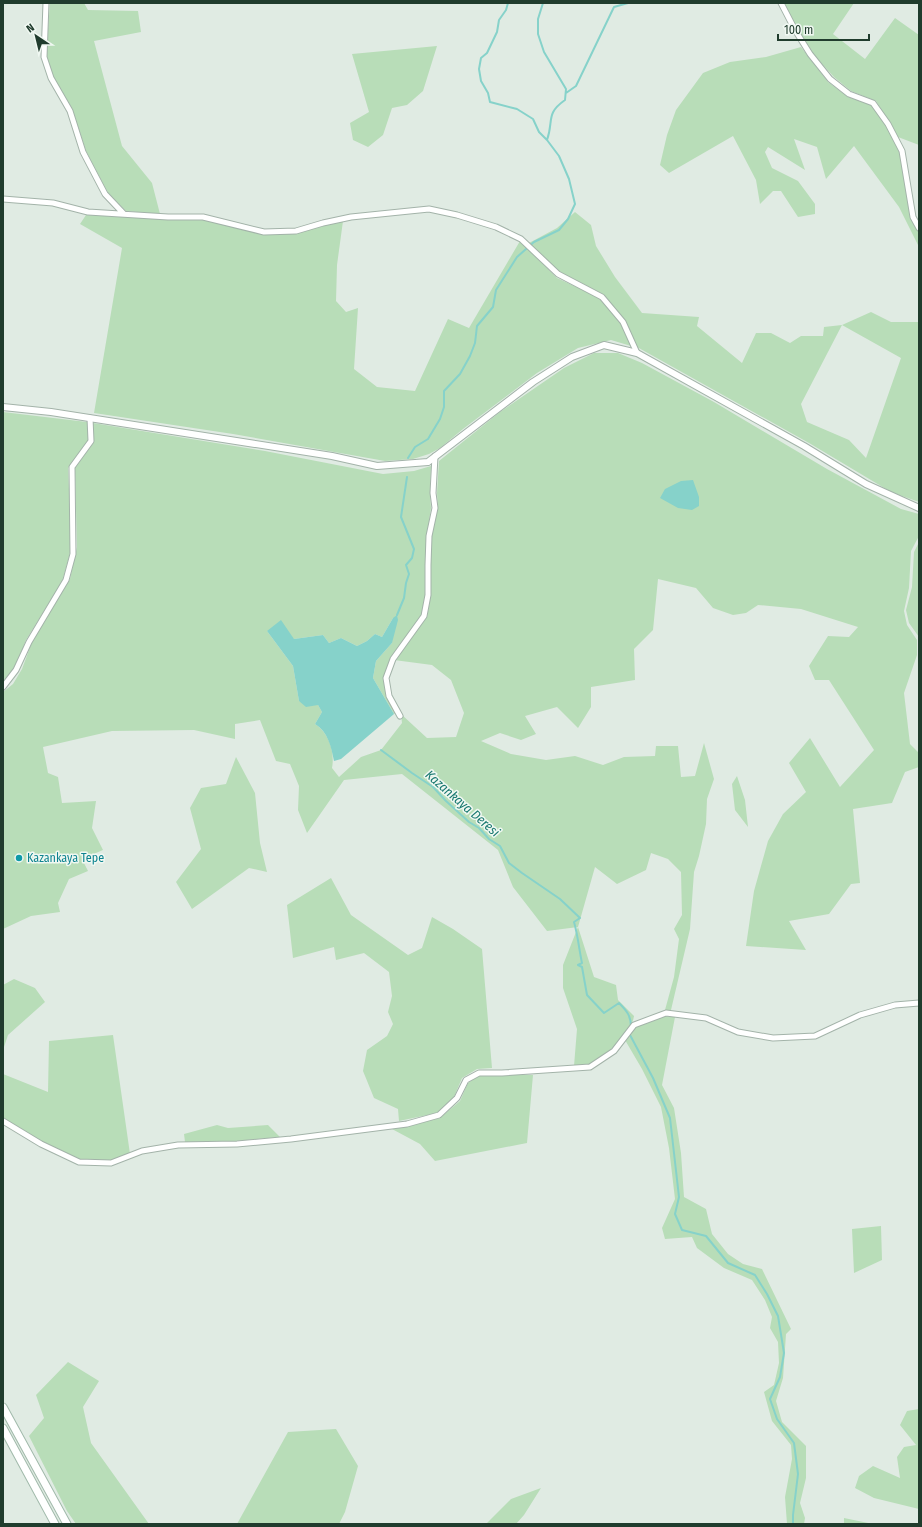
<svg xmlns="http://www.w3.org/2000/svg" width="922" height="1527" font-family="'Fira Sans Condensed',sans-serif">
<rect width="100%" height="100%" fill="#e0ebe3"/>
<!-- green -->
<path fill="#b8ddb8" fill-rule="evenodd" d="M50,3H84L88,10L138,11L141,32L94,41L122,146L152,183L160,214L126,211L108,193L86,151L72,108L53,77L46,57Z
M784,3H854L833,34L865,59L895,18L919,35V145L898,137L876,101L851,91L834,77L812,53L797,29Z
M437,46L423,91L407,105L392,108L383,135L368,147L353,140L350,123L369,112L352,54Z
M801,47L828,82L848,97L871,105L886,126L900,152L911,219L919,233V247L899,207L854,146L826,179L817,147L794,139L805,170L768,147L765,152L772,168L798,181L815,204V214L798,217L781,191H773L760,204L756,180L733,136L669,173L660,165L667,135L676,110L703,73L730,62L766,57Z
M575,212L591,225L596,246L615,277L642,313L699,317L697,326L742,363L756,333H771L790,343L801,336H823L824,327L842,325L871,312L891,322H919V502L891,492L809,443L637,347L625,321L604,295L560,272L529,243L557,228ZM842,325L901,358L866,458L849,440L807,422L801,404Z
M86,215L166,219L206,220L264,234L343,221L337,265L336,301L346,312L358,308L354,369L377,387L415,391L448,319L469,328L520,241L557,278L600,298L621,324L631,346L611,340L578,348L537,373L463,429L440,448L429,454L413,459L385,461L233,434L94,413L122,248L80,224Z
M594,353H618L642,363L714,402L827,469L901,509L919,514V536L911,551L909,588L904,611L907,625L917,640V655L904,693L910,744L919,753V767L905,772L892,803L853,809L860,883L851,884L829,914L789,921L806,950L746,946L754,891L768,841L783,814L806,792L789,763L810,738L840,787L874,750L829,680H815L809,666L828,636L849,637L858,627L801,609L758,605L746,613L733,615L713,608L696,588L658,579L653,630L634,649L635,680L591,687V707L578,728L557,707L525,716L536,734L521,740L500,733L481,741L511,754L546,760L575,756L603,765L624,757L655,756L656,746H678L681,777L695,776L704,743L714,779L707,799L706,824L699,856L694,872L690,929L671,1010H665L674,977L679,939L674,929L682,915L681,872L668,859L651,853L646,870L617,884L595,867L578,927L594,977L616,985L618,1000L634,1016C632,1033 605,1057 590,1064C586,1066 579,1066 574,1066L577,1029L563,988V965L578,927L547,931L513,887L498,850L402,774L344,780L307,833L298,810L299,786L290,764L276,761L260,720L235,724V739L194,730L112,731L43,747L48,773L58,777L62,803L96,801L92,828L103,850L82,859L88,871L69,879L58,903L60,912L31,916L3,929V692L13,684L22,669L32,642L70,579L77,547L75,468L94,442L93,423L265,451L383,474L414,471L431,466L430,494L431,508L426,541V596L423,615L390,659L384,678L397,712L394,714L373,678L376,661L392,643L393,618L382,637L375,634L367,641L357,646L341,638L329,643L323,635L294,639L267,631L293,666L299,701L318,705L322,712L315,724C329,733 335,752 332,768L339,777L361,757L381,750L402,723L401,714L427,738L456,737L464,713L451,680L432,665L394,660L427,617L431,595L430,564L431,536L438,508L437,493L439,461L500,412L564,368Z
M3,412L87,422L89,440L68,468L71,531L70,553L62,582L26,640L15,668L3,682Z
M919,542V637L909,623L906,610L912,587L914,552Z
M236,757L255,793L260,843L267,872L249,868L192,909L176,882L201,849L190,808L201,788L226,784Z
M737,776L745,800L748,827L735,810L732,784Z
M331,878L351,915L408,955L422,948L432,917L453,929L482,949L492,1068L477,1069L462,1078L454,1097L437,1113L399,1121L398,1109L374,1098L363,1071L367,1050L387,1036L393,1024L388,1012L392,996L389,972L364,953L336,960L334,947L293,958L287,905Z
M14,979L35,988L45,1002L8,1035L3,1050V985Z
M665,1016L675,1017L662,1085L674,1108L681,1153L684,1197L706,1209L712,1234L728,1254L743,1264L762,1269L791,1329L786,1334L783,1378L776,1401L782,1422L806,1446V1478L800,1503L805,1518L804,1524H787L785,1497L792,1459L791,1445L772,1421L764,1392L774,1385L779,1363L778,1342L770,1328L772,1317L765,1300L752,1280L724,1268L697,1248L692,1237L665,1239L662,1228L675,1199L669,1148L661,1107L642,1069L625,1040L635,1027Z
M113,1035L130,1154L110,1161H80L42,1143L3,1119V1074L48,1092L49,1041Z
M479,1075H533L527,1143L435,1161L420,1144L392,1129L440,1118L460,1101L468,1083Z
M217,1125L228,1128L268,1125L280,1137L235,1141L185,1142L184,1134Z
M881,1226L882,1260L854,1273L852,1229Z
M68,1362L99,1381L83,1407L91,1443L149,1524H76L67,1511L29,1436L44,1418L36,1395Z
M919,1409V1509L874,1498L855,1488L859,1476L873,1466L900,1478L897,1457L904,1447L916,1445L900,1425L907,1411Z
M336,1429L358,1466L345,1512L339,1524H237L288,1432Z
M541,1488L524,1515L516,1524H486L511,1499Z
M844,1518L873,1524H844Z"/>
<!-- water -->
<path fill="#86d2ca" d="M693,480L699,497V506L692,510L678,508L660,498L665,489L681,481Z
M397,615L398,620L392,643L376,661L373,678L394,714L341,759L334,761C331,746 328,732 315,724L322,712L318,705L306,707L299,701L293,666L267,631L281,620L294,639L323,635L329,643L341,638L357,646L367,641L375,634L382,637L393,618Z"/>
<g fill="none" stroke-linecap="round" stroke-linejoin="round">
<!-- stream -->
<path stroke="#86d2ca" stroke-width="2" d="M508,3L506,10L499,20L497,32L487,53L481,58L479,69L481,81L488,93L490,102L517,109L533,119L539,132L547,140
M566,93L576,86L614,7L628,3
M408,458L415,447L428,439L440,419L444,407V391L460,374L470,356L475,343L477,326L493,307L496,290L517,257L534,242L559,230L568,219L575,204L569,179L559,156L547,140C554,121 545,114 565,100L566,89L544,52L538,34V19L543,3
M397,615L404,598L406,583L409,574L406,565L412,558L414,549L401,517L407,477
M381,750L412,773L433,787L446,801L469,822L479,828L489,839L500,846L509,863L522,873L560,899L580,918L574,922C578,936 579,949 582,963L578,965L582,967L587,995L604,1013L619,1003C627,1011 631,1016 631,1027
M630,1031V1035L653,1078L670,1118L679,1197L675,1214L682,1230L706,1236L728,1263L755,1275L767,1294L778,1316L784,1353L780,1377L770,1399L777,1419L794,1443L798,1474L793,1515V1524"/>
<!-- minor casing -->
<g stroke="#a3b3a9" stroke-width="7">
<path id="minor" d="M46,3L44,57L51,78L70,111L83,152L105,194L124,214
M781,3L795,30L810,54L830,79L849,94L873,103L888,124L902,151L913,217L919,228
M3,199L53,203L88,212L168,217H203L264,232L296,231L323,223L351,217L429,209L457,215L496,227L521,239L558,274L602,297L623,322L637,353
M3,687L16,670L29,642L66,580L73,554L72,467L91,441L90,418
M400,716L389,696L386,678L393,659L424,616L428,595V565L429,536L435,508L433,493L435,456
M3,1121L41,1144L79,1162L111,1163L142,1151L178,1145L237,1144L291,1139L407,1124L439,1115L457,1098L466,1080L479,1073H502L590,1067L614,1051L634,1025L666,1013L706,1018L738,1032L773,1038L815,1036L860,1015L895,1005L919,1003"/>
</g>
<!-- tertiary casing -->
<g stroke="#a3b3a9" stroke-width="8">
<path id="tertiary" d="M3,407L51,412L332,456L377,466L428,462L533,382L572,357L604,345L637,353L804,446L866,484L919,508"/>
</g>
<!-- secondary casing -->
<g stroke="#a1baab" stroke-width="9">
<path id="secondary" d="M3,1407L67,1524
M3,1428L55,1524"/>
</g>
<!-- minor -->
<use href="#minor" stroke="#fff" stroke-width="5"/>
<!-- tertiary -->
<use href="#tertiary" stroke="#fff" stroke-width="6"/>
<!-- secondary -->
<use href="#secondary" stroke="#fff" stroke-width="7"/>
</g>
<!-- markers -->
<circle fill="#0f9aa8" stroke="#f0f8f2" stroke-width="1.5" cx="19" cy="858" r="4"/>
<g text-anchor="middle" stroke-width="3" stroke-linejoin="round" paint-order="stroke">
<!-- culture labels -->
<g font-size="12" fill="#0d838f" stroke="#f0f8f2" text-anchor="start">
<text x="27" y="862">Kazankaya Tepe</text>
</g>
<!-- water labels -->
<g font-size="13" font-style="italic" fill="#197970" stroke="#f0f8f2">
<text transform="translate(463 803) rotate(41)" y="5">Kazankaya Deresi</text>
</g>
</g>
<!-- border -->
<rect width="922" height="1527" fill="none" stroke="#203c2d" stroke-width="8"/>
<!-- north arrow -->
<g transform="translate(36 36) rotate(325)" stroke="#f0f8f2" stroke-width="3" paint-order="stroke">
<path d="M0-3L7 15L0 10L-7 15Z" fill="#203c2d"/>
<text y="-6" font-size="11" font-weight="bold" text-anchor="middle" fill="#203c2d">N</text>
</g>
<!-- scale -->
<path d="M778 34v6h91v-6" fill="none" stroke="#203c2d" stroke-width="2"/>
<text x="784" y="34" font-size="12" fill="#203c2d" stroke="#f0f8f2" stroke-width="3" paint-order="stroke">100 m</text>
</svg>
